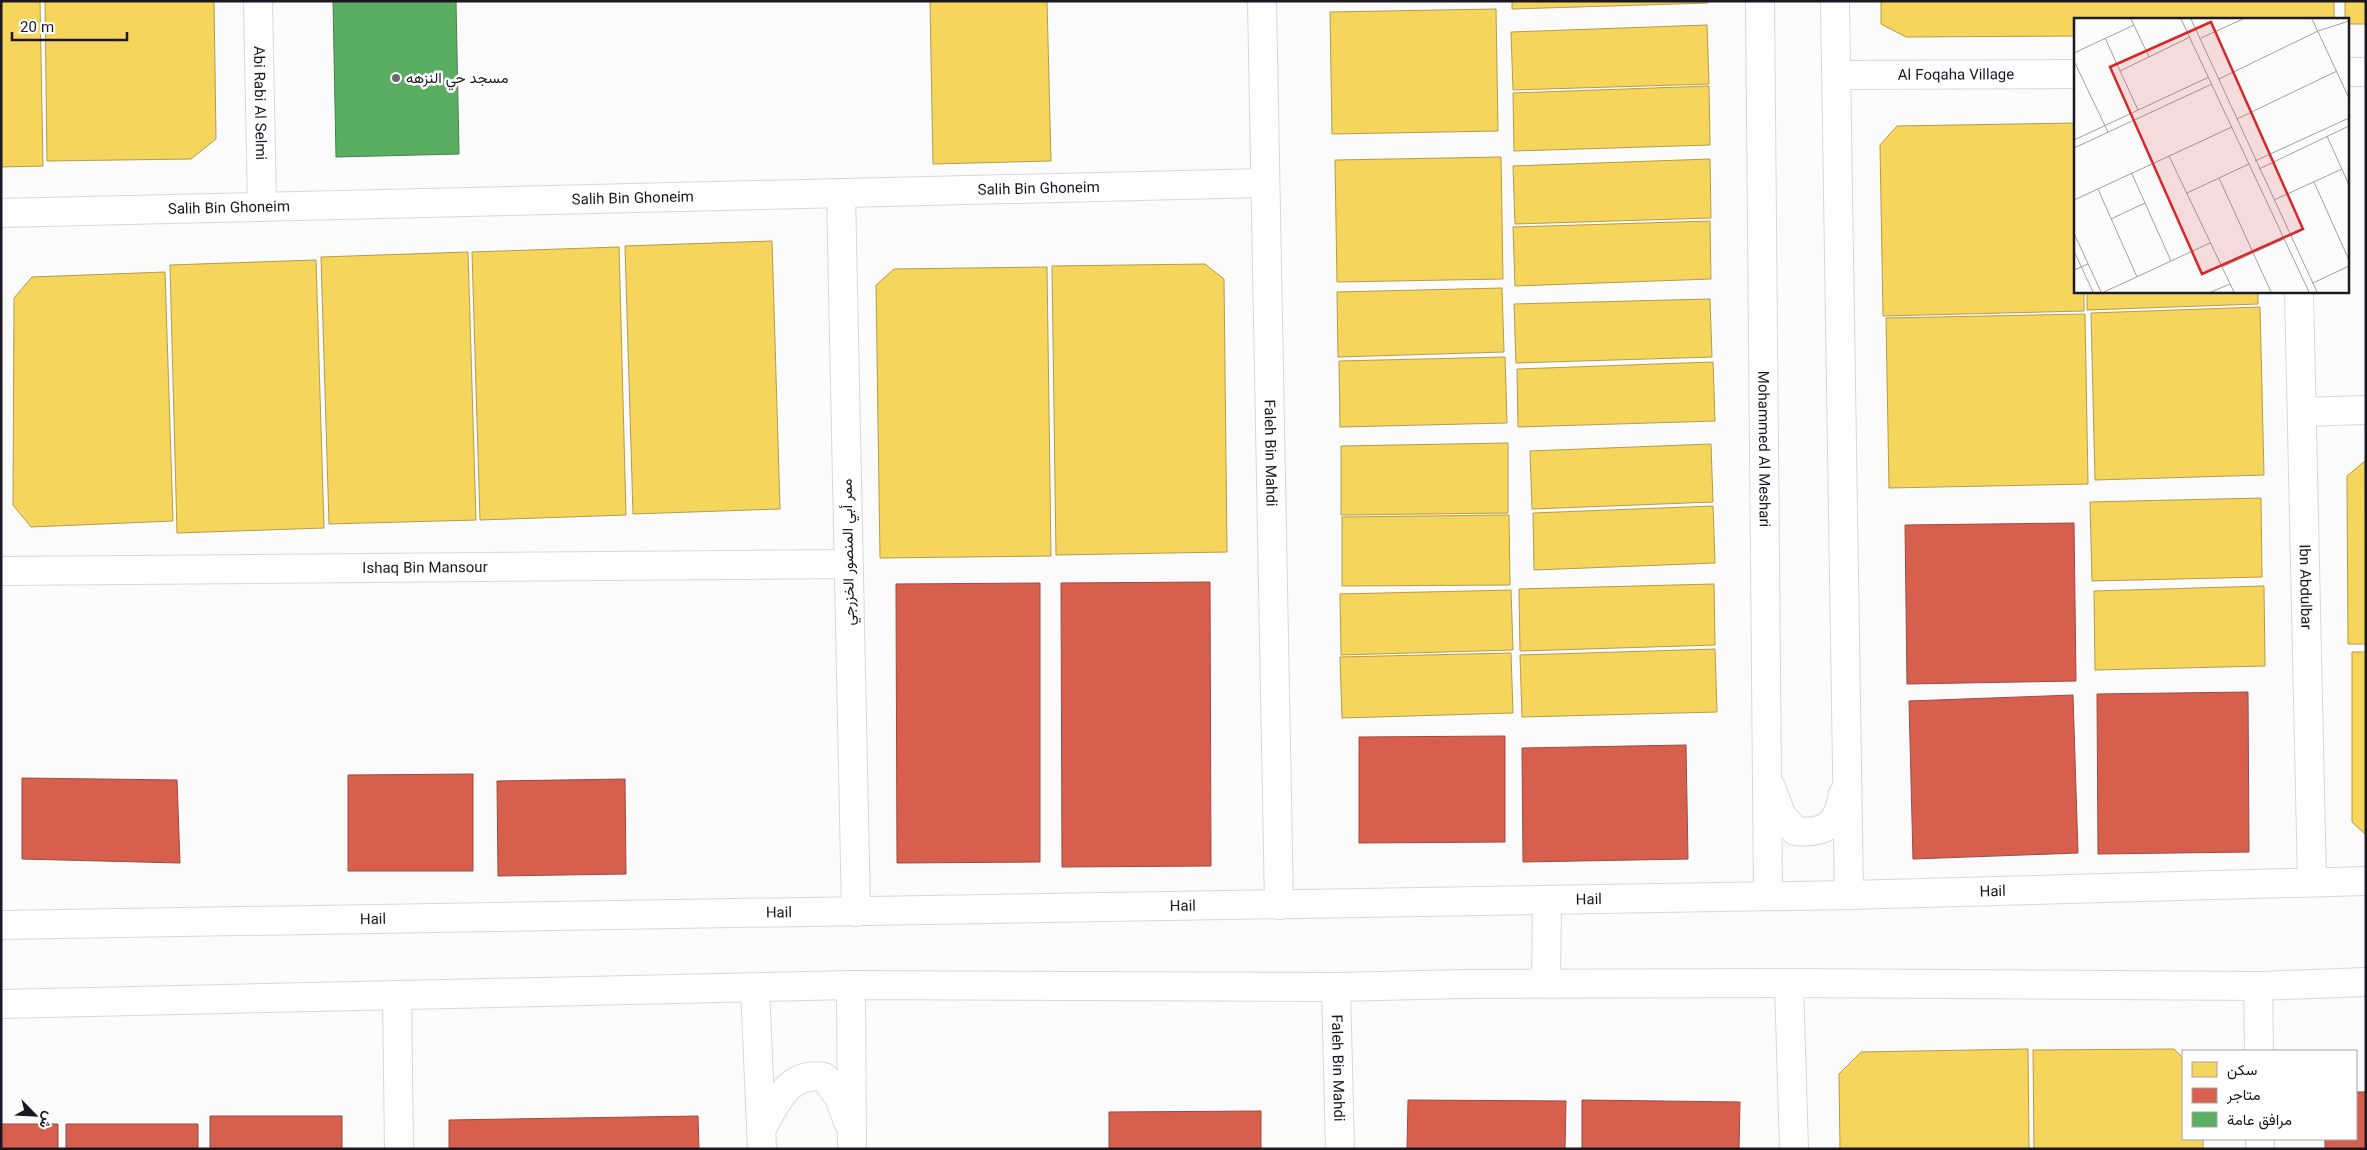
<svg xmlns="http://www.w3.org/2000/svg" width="2367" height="1150" font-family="Georgia,Vazirmatn,serif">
<rect width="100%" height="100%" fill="#fbfbfb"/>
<!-- homes -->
<path fill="#f6d55c" stroke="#b59c4a" d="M1,1H40L43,166L1,167Z
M45,1H214L216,139L191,159L47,161Z
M930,1H1047L1051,161L933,164Z
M1512,1H1708V3L1512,9Z
M1881,1H2334V19H2076V36L1906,37L1881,24Z
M2345,1H2366V24H2348V19H2345Z
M1496,9L1498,131L1332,134L1330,12Z
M1707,25L1709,84L1513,90L1511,32Z
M1709,86L1710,145L1514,151L1513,93Z
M2076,123V291H2084V311L1883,316L1880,145L1897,126Z
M1501,157L1503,279L1337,282L1335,160Z
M1710,159L1711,218L1515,224L1513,166Z
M1710,221L1711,279L1515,286L1513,227Z
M772,241L780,509L633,514L625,246Z
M619,247L626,515L480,520L472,252Z
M468,252L476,520L329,524L321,257Z
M316,260L324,528L177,533L170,265Z
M1205,264L1224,279L1227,552L1056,555L1052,266Z
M1047,267L1051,556L880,558L876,285L894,269Z
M165,272L173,521L31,527L13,505L14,298L32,277Z
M1502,288L1504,352L1338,357L1337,292Z
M2087,291H2258V304L2087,310Z
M1710,299L1712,357L1516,363L1514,304Z
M2260,307L2264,475L2095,480L2091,313Z
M2085,314L2088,484L1889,488L1886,318Z
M1505,357L1507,423L1340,427L1339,361Z
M1713,362L1715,421L1518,427L1517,369Z
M1508,443V513L1341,515V446Z
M1711,444L1713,502L1532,509L1530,451Z
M2365,461L2366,644H2348L2347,476Z
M2261,498L2262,577L2092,581L2090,502Z
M1713,506L1715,563L1534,570L1533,513Z
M1509,515L1510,585L1342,586V517Z
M1714,584L1715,645L1520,651L1519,589Z
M2264,586L2265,666L2095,670L2094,591Z
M1511,590L1513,650L1341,655L1340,594Z
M1715,649L1717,712L1522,717L1520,655Z
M2352,652H2366V835L2352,822Z
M1511,653L1513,713L1342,718L1340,657Z
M2028,1049L2029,1149H1840L1839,1074L1861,1052Z
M2174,1049L2183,1058V1139H2203V1149H2034L2033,1050Z"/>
<!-- shops -->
<path fill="#d6604d" stroke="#9e4a40" d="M2074,523L2076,681L1907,684L1905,525Z
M1210,582L1211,866L1062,867L1061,583Z
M1040,583V862L897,863L896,584Z
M2248,692L2249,852L2098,854L2097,694Z
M2073,695L2078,853L1913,859L1909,701Z
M1505,736V842L1359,843V737Z
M1686,745L1688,859L1523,862L1522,748Z
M473,774V871H348V775Z
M22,778L177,780L180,863L22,859Z
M625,779L626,874L498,876L497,781Z
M2356,1092H2366V1149H2325V1139H2356Z
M1408,1100L1566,1101L1565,1149H1407Z
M1582,1100L1740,1102L1739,1149H1582Z
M1261,1111V1149H1109V1112Z
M210,1116H342V1149H210Z
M698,1116L699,1149H449V1120Z
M1,1124H58V1149H1Z
M66,1124H198V1149H66Z"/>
<!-- public -->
<path fill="#5aae61" stroke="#47814e" d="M333,1H456L459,154L336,157Z"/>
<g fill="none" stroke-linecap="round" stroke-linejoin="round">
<!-- street casing -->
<g stroke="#d9d7dc" stroke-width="30">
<g id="street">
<path id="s1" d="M258,1L262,207"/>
<path id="s2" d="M1262,1L1279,905"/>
<path d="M2348,72H2366"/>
<path id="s3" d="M1837,75L2076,74"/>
<path d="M841,193L856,912"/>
<path id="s4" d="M1,213L1264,183"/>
<path id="s5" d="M2299,291L2312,882"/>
<path d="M2302,412L2366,410"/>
<path id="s6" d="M1,571L848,564"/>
<path d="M1789,983L1794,1149"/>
<path d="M851,985L852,1149"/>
<path d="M2258,986L2259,1051"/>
<path id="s7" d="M1336,987L1340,1149"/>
<path d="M755,988L762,1149"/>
<path d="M397,995L399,1149"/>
<path d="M761,1130C776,1103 788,1071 824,1077L839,1097L848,1122"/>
<path d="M2260,1139V1149"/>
</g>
</g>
<!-- secondary casing -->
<g stroke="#d9d7dc" stroke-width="30">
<g id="secondary">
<path id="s8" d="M1760,1L1768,896"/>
<path d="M1835,1L1849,895"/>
<path d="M1771,787L1781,814L1795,831C1826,834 1838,825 1843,794"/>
<path id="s9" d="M1,925L1849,895L2366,881"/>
<path d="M1546,983L1547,900"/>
<path d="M1,1004L851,985L1336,987L1463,984L1789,983L2258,986L2366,982"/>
</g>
</g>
<!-- street -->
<use href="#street" stroke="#fefefe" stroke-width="28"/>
<!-- secondary -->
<use href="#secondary" stroke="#fefefe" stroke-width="28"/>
</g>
<!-- markers -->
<circle fill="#6a676d" stroke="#fff" stroke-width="2" cx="396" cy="78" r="5"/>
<g text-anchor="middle" stroke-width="5" stroke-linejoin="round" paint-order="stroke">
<!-- street labels -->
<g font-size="15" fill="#1c1821" stroke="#fff">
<text dy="5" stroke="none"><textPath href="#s3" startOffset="119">Al Foqaha Village</textPath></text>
<text dy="5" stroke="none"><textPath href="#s1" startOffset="102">Abi Rabi Al Selmi</textPath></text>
<text dy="5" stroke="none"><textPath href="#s4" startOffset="1038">Salih Bin Ghoneim</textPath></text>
<text dy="5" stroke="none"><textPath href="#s4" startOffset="632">Salih Bin Ghoneim</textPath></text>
<text dy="5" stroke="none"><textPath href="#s4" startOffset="228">Salih Bin Ghoneim</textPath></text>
<text dy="5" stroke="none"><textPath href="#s8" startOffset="448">Mohammed Al Meshari</textPath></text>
<text dy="5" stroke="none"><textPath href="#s2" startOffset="452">Faleh Bin Mahdi</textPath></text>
<text transform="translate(848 552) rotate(-91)" y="5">ممر أبي المنصور الخزرجي</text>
<text dy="5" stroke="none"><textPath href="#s6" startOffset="424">Ishaq Bin Mansour</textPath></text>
<text dy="5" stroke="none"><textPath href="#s5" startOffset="296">Ibn Abdulbar</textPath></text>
<text dy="5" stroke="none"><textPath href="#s9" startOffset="1992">Hail</textPath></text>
<text dy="5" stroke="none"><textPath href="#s9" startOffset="1588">Hail</textPath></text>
<text dy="5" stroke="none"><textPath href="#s9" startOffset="1182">Hail</textPath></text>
<text dy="5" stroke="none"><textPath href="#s9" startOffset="778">Hail</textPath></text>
<text dy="5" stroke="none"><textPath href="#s9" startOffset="372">Hail</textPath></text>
<text dy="5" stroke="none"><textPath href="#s7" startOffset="81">Faleh Bin Mahdi</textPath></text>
</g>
<!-- poi labels -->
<g font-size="15" fill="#1c1821" stroke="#fff" text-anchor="start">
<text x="406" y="83">مسجد حي النزهه</text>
</g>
</g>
<!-- overview -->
<g transform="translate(2074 18)">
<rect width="275" height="275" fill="#fbfbfb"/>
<path fill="none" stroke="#a2a0a4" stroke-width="1" d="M57,1L75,39M107,1L235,274M117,1L243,274M238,1L275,80M31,20L64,92M127,20L169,1M0,35L60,7M0,43L34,114M46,53L116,19M145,61L244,13L275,3M163,101L263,53M253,118L275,167M0,122L135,59M0,130L138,66M95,138L160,274M181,143L275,100M185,151L275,108M58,156L97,243M145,160L197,274M240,164L275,242M24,171L63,259M113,175L175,146M0,182L158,109M200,182L268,151M37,201L71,185M0,215L27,274M0,233L19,274M148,249L210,221M0,252L14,246M239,265L275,248M30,274L136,225M137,274L156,266"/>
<path fill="#d62828" fill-opacity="0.15" stroke="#d62828" stroke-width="2.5" d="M137,4L229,211L128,256L36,49Z"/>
<rect width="275" height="275" fill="none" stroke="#1c1821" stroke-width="2.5"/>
</g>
<!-- border -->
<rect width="2367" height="1150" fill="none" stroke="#1c1821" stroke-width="5"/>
<!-- legend -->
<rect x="2182" y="1050" width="175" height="90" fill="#ffffff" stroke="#a4a3a6"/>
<rect x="2192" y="1062" width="25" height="15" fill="#f6d55c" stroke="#a4a3a6"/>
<text x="2227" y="1075" font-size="15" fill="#1c1821">سكن</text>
<rect x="2192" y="1088" width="25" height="15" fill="#d6604d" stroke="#a4a3a6"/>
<text x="2227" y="1100" font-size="15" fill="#1c1821">متاجر</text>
<rect x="2192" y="1112" width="25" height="15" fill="#5aae61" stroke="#a4a3a6"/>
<text x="2227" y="1125" font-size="15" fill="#1c1821">مرافق عامة</text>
<!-- north arrow -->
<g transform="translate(35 1115) rotate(114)" stroke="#ffffff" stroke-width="4" paint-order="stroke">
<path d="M0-4L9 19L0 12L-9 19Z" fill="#1c1821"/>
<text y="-8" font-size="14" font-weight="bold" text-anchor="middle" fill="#1c1821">ش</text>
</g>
<!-- scale -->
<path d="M12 32v8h115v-8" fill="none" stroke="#1c1821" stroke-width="2.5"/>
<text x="20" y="32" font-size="15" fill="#1c1821" stroke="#ffffff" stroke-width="4" paint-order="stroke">20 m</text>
</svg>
